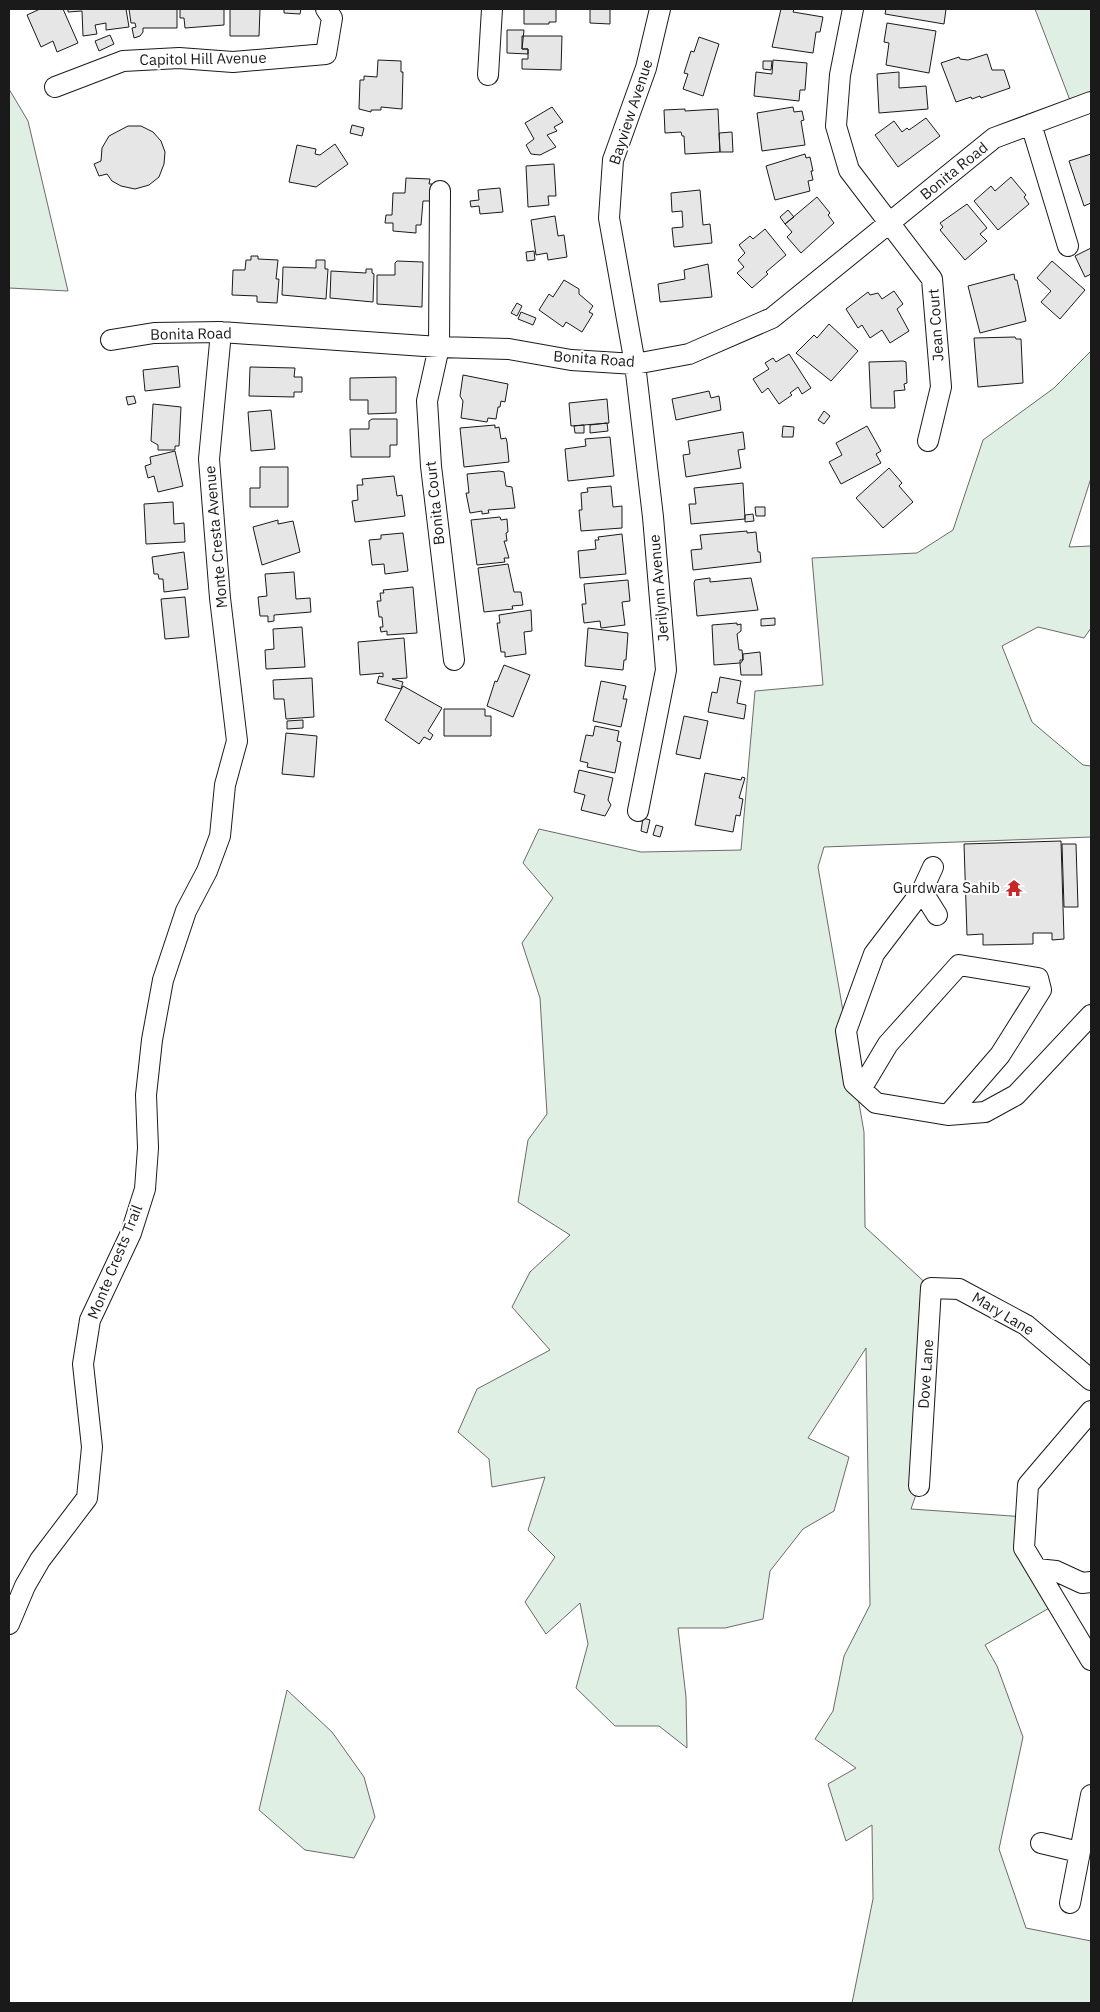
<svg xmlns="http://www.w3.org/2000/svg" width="1100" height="2012" font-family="'IBM Plex Sans',sans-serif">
<rect width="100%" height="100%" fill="#fff"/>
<!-- green -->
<path fill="#e0efe3" stroke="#6a6a6a" d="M1035,9H1091V102L1073,108Z
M9,89L28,121L68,291L9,288Z
M1091,351V478L1069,547L1091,546V628L1084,638L1038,627L1002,646L1032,722L1083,765L1091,766V837L824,847L818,867L864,1132L865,1227L931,1288L919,1486L911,1509L1026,1517L1024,1548L1058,1603L985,1645L997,1666L1023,1737L999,1849L1026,1928L1091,1941V2003H852L873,1899L872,1825L846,1841L828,1784L856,1768L815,1739L833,1711L844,1656L870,1605L866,1348L808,1438L849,1457L834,1511L803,1529L770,1571L763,1619L725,1628H678L686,1697L687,1748L659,1726H615L576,1688L588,1644L580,1603L546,1634L525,1602L555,1557L528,1530L545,1477L492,1487L489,1459L458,1432L477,1389L550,1350L512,1307L530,1272L570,1235L518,1202L528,1140L547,1114L540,998L522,943L553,898L523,863L539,829L641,852L741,850L755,691L823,685L812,558L917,553L953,530L983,440L1054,388Z
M287,1690L332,1732L364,1777L375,1817L354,1858L305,1850L259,1810Z"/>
<!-- building -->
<path fill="#e6e6e6" stroke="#1a1a1a" d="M40,9H63L78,43L57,52L53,41L41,47L27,15Z
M68,9H126L129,27L106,30V23L95,25L97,34L83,36L82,11L68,12Z
M129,9H177V28H143V32L140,36L134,38L132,28L136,27L135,23H131Z
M180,9H224V25L185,28L184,18H180Z
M230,9H260L259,36H230Z
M284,9H301L300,14L284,13Z
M524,9H556V22H549V24H524Z
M590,9H610V24L590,23Z
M781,9H794L793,12L823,17L820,32H816L813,53L772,47Z
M886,9H946L944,24L885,14Z
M887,23L936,31L929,73L886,65L889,43L884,42Z
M507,30H524L522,49H528V54L507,53Z
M110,35L114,44L99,51L95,41Z
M522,36H562L561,70L522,69V59H528V49H522Z
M699,37L719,44L703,96L683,89L688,74L684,73L691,51L694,52Z
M987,54L992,70H1004L1010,88L981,98L980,96L972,99L971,97L956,102L941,63L959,57L960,59L968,60Z
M378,60L401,61V72H403L402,109L381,107V110H371V112L359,109L360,80H364V76L377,77Z
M773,60L807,63L805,90H800L799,101L754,96L756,72L772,74Z
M763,61H772L771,70L763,69Z
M899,72V88L926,86L928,109L879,113L877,74Z
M552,107L563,122L554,127L557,131L547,135L556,147L540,155L531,154L526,145L534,139L525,123Z
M793,107L794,112L802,111L804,120L801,121L805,145L762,151L757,113Z
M685,109V111L718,109L720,152L685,154L684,136H682L681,132L665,133L664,110Z
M926,118L940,136L898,167L875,135L894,121L902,132L907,128L909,130Z
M352,125L364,128L362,136L350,133Z
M128,126H141L153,132L161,141L165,152L164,164L159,177L149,185L135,189L121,186L112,181L107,174L99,176L94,164L101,161L102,148L109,136Z
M732,132L733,152H720L719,133Z
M335,144L348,164L316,187L289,182L297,145L316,149L315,154L320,155Z
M805,154L806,158L810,157L813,171H811L813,180L808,181L810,191L775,200L766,166Z
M1091,154V203L1084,206L1069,161Z
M554,164L556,196H548L549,205L528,207L526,166Z
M1011,177L1026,195L1024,197L1029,204L998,230L974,201L991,186L995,191Z
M406,178L430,179L429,184H432L431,201H423L421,225H416V233L393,231V223H385L386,215H392L393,193H405Z
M500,188L503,212L480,214L479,206L471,207L470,201L479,200L478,190Z
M700,190L703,225L710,224L712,243L674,247L672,228L683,227L682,211L672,212L671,193Z
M817,197L830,213L828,215L834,223L801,253L787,237L792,232L785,224Z
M967,204L987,228L980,234L987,241L965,260L940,230L943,227L940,223Z
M788,210L794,217L785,224L780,217Z
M555,216L558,236L564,235L567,257L548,260L547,253L536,255L531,220Z
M765,229L786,255L766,272L768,274L752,288L737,273L744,267L738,260L745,253L739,245L750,236L753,239Z
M1091,248V274L1085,277L1075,256Z
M534,251L535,260L527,261L526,252Z
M251,256H258V259L278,260L276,279H279L277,303L257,302V296L232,295L233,270H245L246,260H251Z
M316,260H325V269H328L326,299L282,295L283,267L316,268Z
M397,261L423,262L422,307L377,304V275H395V263Z
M1052,261L1085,290L1060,319L1041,302L1051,291L1037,278Z
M708,264L712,297L660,302L658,284L685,279L684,270Z
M366,269H372V273L374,274L373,302L330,298L331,271L366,273Z
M1014,274L1015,280H1017L1026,321L980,333L968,286Z
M564,280L579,289V294L593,306L589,312L593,314L582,332L566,322L563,327L539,310L549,294L553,297Z
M894,291L903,304L897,309L909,331L890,343L882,330L870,338L862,325L858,328L846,309L868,292L870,295L878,293L882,299Z
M517,303L522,306L517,316L511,313Z
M521,312L536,318L533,325L518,319Z
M829,324L858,351L831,381L796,353L814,335L817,338Z
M1015,337L1016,339H1021L1023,383L978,387L974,338Z
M789,354L811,388L802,394L798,387L790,393L792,395L779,404L768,388L762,393L753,379L769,369L765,363L773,358L776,362Z
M903,361L906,362L907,383L904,384L905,390L894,391L895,408H871L869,362Z
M178,366L180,387L145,391L143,370Z
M250,367L295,368L294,377H302V392H294V397L249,396Z
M463,375L508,384L505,402L501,401L500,407H498L496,419L488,418L487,422L461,418L463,401L460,396Z
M396,377V413L368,414V400H350V378Z
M709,391L711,398L719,396L721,410L676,420L672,399Z
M134,396L136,403L128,405L126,397Z
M607,399L609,423L571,426L569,403Z
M153,404L181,407L179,446H175V450H158V445L151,441Z
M271,410L275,449L251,451L248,412Z
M824,411L830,416L824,424L818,420Z
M372,419H397V445H390V457H351L350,429H369V421Z
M607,423L608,431L590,433V425Z
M495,425V428L499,427L501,439L506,438L507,442L509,462L464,467L460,428Z
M584,425V433H575L574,426Z
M783,426L794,427L793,437H782Z
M867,426L881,451L876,454L881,463L841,484L829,462L842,455L836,443Z
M743,432L745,449L738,450L741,468L686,477L683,455L690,454L688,441Z
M610,437L614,476L568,481L565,449L586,446L585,439Z
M175,451L183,486L158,492L154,476L148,478L145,466L151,464L150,457Z
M260,467H288V507H250V488H260Z
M889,468L902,483L899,486L913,502L883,528L856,498Z
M499,471L504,472L506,486L512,487L515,508L488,510L489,513L482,514V511L470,513L466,493H469L467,474Z
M394,476L397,496L402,495L405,516L355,522L352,501L358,500L357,485H363L362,479Z
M743,483L745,519L691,524L689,504H696L694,488Z
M611,486L613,507L622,506V528L581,531L579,510H582L581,493L588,492L587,488Z
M173,502L174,524L184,523L185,542L146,544L144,504Z
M755,507H765V516H756Z
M753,514L754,521L745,522V515Z
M500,517L501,520L507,519L508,532L506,533L507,541H504L509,558H504L505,562L477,565L471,520Z
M278,520V524L293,521L300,552L262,565L253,527Z
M747,531V533L756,532L758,552H760L761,562L693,570L691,550L702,549L700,535Z
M403,533L408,571L385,574L384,564L372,565L369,540L381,539V535Z
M622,534L626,574L580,578L578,551L596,549L595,540H599L598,537Z
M184,552L188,589L164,592L163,579H159L158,574H154L152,557Z
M508,564L514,592H521L523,605L512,606L513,609L484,612L478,568Z
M294,572L296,599L310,598L311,612L274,615V621L268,622V616H260L258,597L267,596L265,574Z
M710,578V582L751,578L758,610L697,616L694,583L695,580Z
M628,580L630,601L622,602L625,625L601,628L600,621L584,623L582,604H586L584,584Z
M413,587L417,633L387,635V631L381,632L380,627H383L382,617H379L377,601H381L380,593H384L383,590Z
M185,597L189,637L165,639L161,599Z
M531,610L532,631L524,632L526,654L505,657V652H501L497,623H500L499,615Z
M775,618V625L761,626V619Z
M737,623V625L741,624V631L737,634L739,650H742L743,660H740V663L714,665L712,625Z
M302,627L305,667L266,669L265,650L274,649L273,629Z
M588,628L628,633L626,660H624L623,670L585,666Z
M404,638L407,678L392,679L403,682L401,689L377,683L379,676L383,677V673L360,675L358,642Z
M760,652L762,675H741L740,664L743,660V654Z
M504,665L530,675L513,717L487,706L495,681L497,682Z
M720,677L741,681L737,703L746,705L744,719L708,712L712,692L717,693Z
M312,678L314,717L286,719L284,699H274L273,680Z
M601,681L626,686L623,699H627L621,727L593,721Z
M403,686L442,708L428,731L433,735L430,740L424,737L419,744L385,720Z
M444,709H485V716H491V736H444Z
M684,716L708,721L700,759L676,754Z
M303,720V728L287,729V721Z
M595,726L619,731L617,741L621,742L615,773L587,767L588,763L580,761L586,735L593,736Z
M286,733L317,736L314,777L282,774Z
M579,770L613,778L608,800L611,805L605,816L581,810L585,795L574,792Z
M705,773L741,780L742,777L745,778L739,798L743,799L740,816L736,815L733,832L695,825Z
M643,818L650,820L647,833L641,831Z
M656,825L663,827L660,837L653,835Z
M1061,841L1064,939L1052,940V933H1033V944L983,945V934L967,935L964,844Z
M1062,844H1076L1078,907H1064Z"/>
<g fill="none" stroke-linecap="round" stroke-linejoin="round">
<!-- minor casing -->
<g stroke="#1a1a1a" stroke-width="22">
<path id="minor" d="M853,9L840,75L836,126L849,170L932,279L941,387L928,441
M488,75L492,9
M55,87L123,61L179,58L233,62L326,54L332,18L326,9
M1031,124L1068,246
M440,191L439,347L427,401L431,466L454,660
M111,340L154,333L221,332L439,347L509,349L571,360L635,364L689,354L772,318L994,138L1091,102
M638,811L666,670L653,517L635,364L609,218L613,160L646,68L660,9
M922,891L933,867
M937,915L922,891L874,954L846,1031L854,1083L876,1103L948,1115L985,1112L1016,1095L1091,1015
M861,1089L888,1044L959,965L1038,978L1041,990L1000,1055L948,1115
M1091,1411L1028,1485L1024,1548L1091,1660
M919,1486L931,1288L959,1289L1026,1325L1091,1380
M1037,1569L1056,1571L1082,1583L1091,1582
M9,1624L25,1586L40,1560L87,1498L92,1447L83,1364L90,1320L131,1233L145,1189L148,1148L146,1095L152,1040L163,980L186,911L207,871L220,836L225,785L237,741L220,598L209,459L221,332
M1041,1843L1079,1852
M1070,1903L1091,1795"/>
</g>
<!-- minor -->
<use href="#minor" stroke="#fff" stroke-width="20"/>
</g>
<!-- icons -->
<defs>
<g id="temple-bare" transform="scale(1.35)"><path d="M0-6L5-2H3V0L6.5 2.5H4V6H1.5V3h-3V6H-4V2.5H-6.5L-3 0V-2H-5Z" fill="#c62828" stroke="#fff" stroke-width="2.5" paint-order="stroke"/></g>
</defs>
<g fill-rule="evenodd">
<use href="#temple-bare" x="1014" y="888"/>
</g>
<g text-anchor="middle" stroke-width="4" stroke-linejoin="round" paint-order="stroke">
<!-- street labels -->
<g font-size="15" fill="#1a1a1a" stroke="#fff">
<text transform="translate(203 59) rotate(-1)" y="5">Capitol Hill Avenue</text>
<text transform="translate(631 112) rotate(-72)" y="5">Bayview Avenue</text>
<text transform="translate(954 171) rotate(-39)" y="5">Bonita Road</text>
<text transform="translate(936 325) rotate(-94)" y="5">Jean Court</text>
<text transform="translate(191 334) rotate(-1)" y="5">Bonita Road</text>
<text transform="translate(594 359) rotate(4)" y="5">Bonita Road</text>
<text transform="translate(435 503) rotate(-96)" y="5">Bonita Court</text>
<text transform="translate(216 537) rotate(-95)" y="5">Monte Cresta Avenue</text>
<text transform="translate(659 588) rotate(-95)" y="5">Jerilynn Avenue</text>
<text transform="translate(115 1262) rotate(-68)" y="5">Monte Crests Trail</text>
<text transform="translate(1003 1314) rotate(31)" y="5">Mary Lane</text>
<text transform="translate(926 1374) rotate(-86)" y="5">Dove Lane</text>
</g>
<!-- poi labels -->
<g font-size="15" fill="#1a1a1a" stroke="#fff" text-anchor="end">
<text x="1000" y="893">Gurdwara Sahib</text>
</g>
</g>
<!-- border -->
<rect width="1100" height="2012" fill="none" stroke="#1a1a1a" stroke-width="20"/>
</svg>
